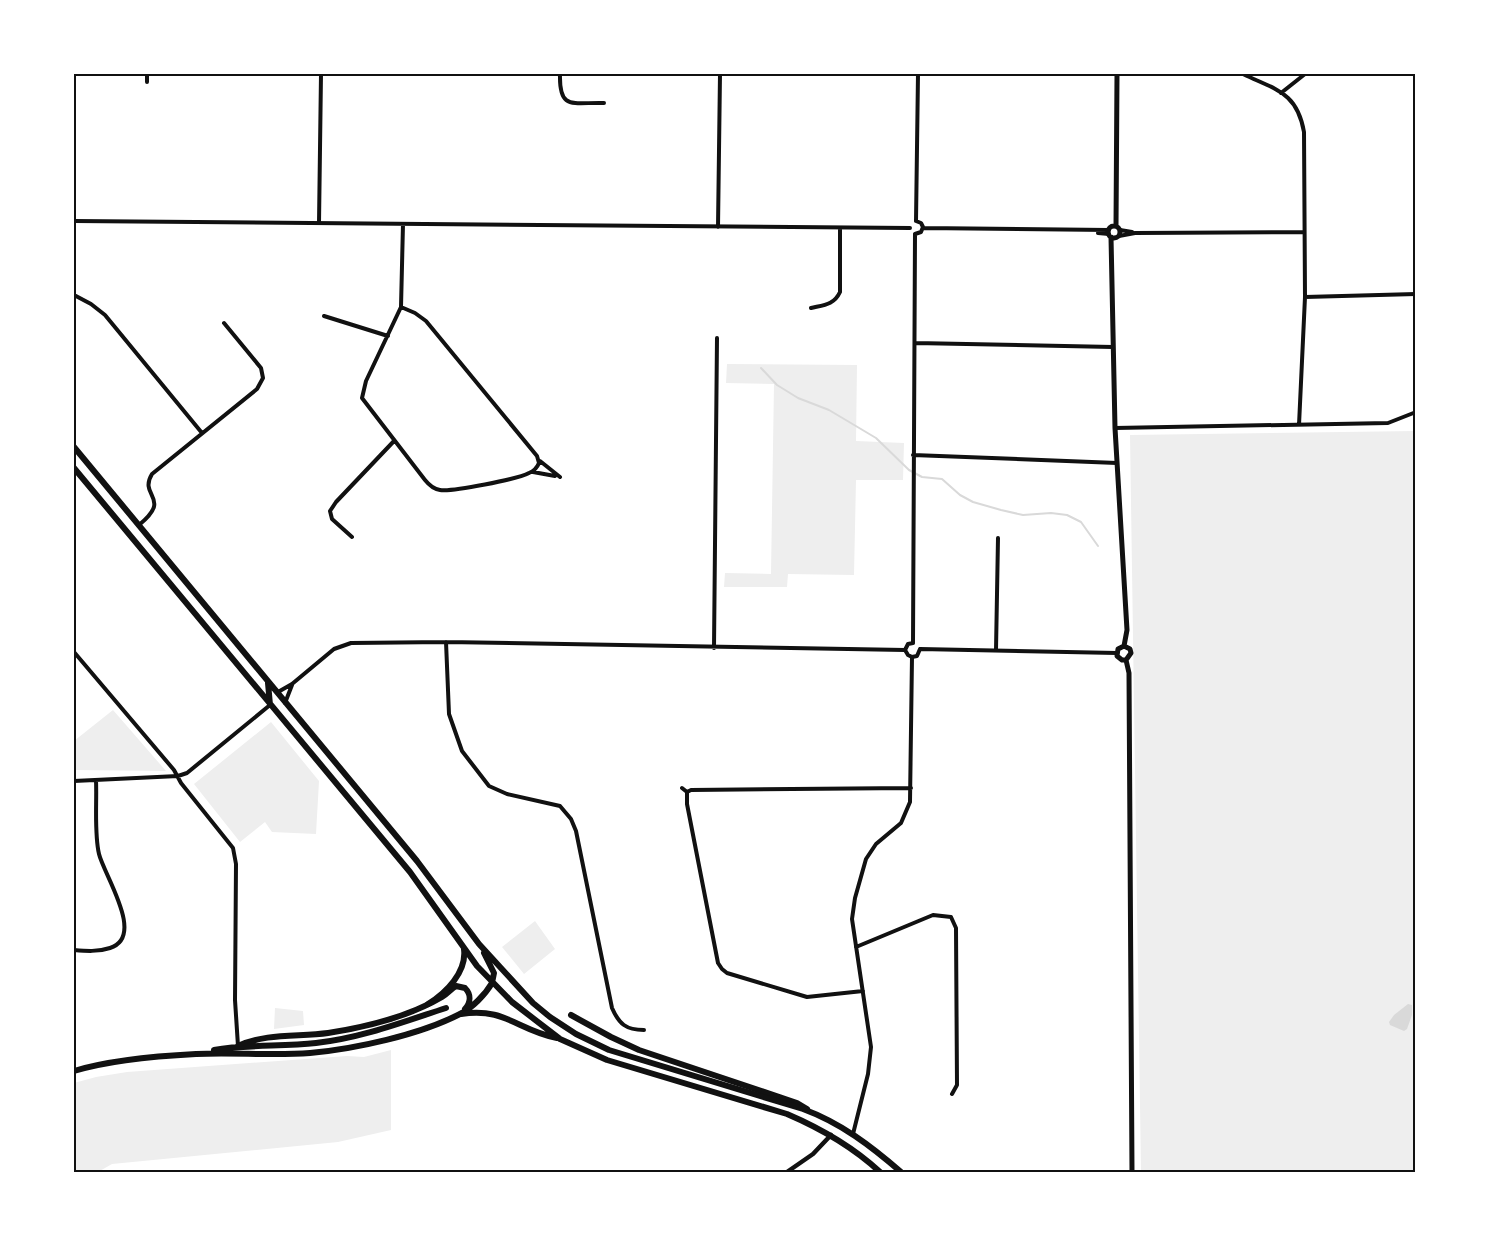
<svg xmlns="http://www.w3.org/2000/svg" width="1489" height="1246" font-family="'Sofia Sans Condensed',sans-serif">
<rect width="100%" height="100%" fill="#fff"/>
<!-- green -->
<path fill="#eee" d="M727,364L857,365L856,441L904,443L903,480H856L854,575L788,574L787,587H724L725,573L771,574L774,384L726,383Z
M1415,431V1172H1141L1130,435Z
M113,710L166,771L74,770V741Z
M271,722L319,781L316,834L272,832L265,822L240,842L194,784Z
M535,921L555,949L524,974L502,947Z
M275,1008L303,1011L304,1025L274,1029Z
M391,1050V1130L338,1142L112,1164L98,1172H74V1083L96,1077L127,1072L347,1056L364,1057Z"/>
<!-- water -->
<path fill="#d9d9d9" d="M1408,1004L1412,1005V1015L1407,1029L1404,1031L1390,1025L1389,1022L1394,1015Z"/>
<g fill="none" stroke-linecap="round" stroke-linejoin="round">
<!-- stream -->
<path stroke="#d9d9d9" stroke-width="2" d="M761,368L777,385L798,398L829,410L876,438L909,470L922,477L942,479L960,495L973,502L1001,510L1023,515L1051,513L1067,515L1081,522L1098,546"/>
<!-- minor -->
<path stroke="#111" stroke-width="4" d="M560,74C559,111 573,102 604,103
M1243,74C1276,90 1297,92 1304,132L1305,297L1299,425
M147,82V74
M1281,93L1305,74
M74,221L910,228
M916,221L918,74
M319,223L321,74
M718,227L720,74
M923,228L1109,230
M1120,230L1132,232
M1098,233L1109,234
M915,234L921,232L923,227L921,223L916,221
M1119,236L1135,233L1304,232
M74,295L91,304L105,315L202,433
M1305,297L1416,294
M401,307L415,313L426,321L537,456L539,463C537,468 534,471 529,473C518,479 452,492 440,490C433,489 429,485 425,480L362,398L366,381L401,307L403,224
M811,308C824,305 834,305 840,292V228
M324,316L388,336
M915,343L1113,347
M1115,428L1388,423L1416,412
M913,455L1117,463
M540,461L560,477
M533,472L555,476
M139,525C173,497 138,497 152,474L257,389L263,378L261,368L224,323
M352,537L332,519L330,511L336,502L394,441
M446,642L449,714L462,751L489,786L507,794L560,806L571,819L576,831L612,1008C619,1024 626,1030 644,1030
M913,643L915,234
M714,648L717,338
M920,649L1117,653
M996,650L998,538
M74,652L174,770L181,783L233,848L236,864L235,1000L238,1046
M912,657L908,655L905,650L908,644L913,643
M912,657L917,656L920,649
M278,692L292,684L334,649L351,643L446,642L905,650
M285,703L292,685
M74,781L178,776L187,773L270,705
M682,788L687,792
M856,947L933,915L951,917L956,928L957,1085L952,1094
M74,950C86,951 98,952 110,948C146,937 104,875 99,854C94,833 97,802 96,780
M863,991L807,997L727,973L722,969L718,963L687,804V792L691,790L911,788
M853,1134L868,1074L871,1047L852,919L855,898L866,859L876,844L901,823L910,802L912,657"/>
<!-- tertiary -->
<path stroke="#111" stroke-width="4.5" d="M787,1172L813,1154L831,1135"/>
<!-- secondary -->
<path stroke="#111" stroke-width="5" d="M1108 232a6 6 0 1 1 12 0a6 6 0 1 1-12 0Z
M1116,226L1117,74
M1111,237L1115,428L1127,630L1124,646
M1124,646L1118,649L1117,656L1122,660H1126
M1124,646L1130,649L1131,653L1126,660
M1126,660L1129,673L1132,1172"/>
<!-- primary -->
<path stroke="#111" stroke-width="6" d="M571,1015L611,1037L639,1050L797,1103L807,1109
M238,1046C266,1033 298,1037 328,1033C367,1027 408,1017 442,997C447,994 451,989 456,986L465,988C471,994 471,1002 465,1009
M214,1050C248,1044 282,1047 316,1043C361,1038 403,1022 446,1008
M74,1071C110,1060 157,1056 196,1054C233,1052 272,1056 310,1053C355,1049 419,1035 460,1014C472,1008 485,995 492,983"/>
<!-- trunk -->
<path stroke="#111" stroke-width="6" d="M74,447L417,861L479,944L533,1003L550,1017L576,1034L609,1050L803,1109C841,1123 871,1146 901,1172
M74,468L410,872L477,966L512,1002L560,1039L607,1060L787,1114C822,1129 852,1146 880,1172
M268,683L270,705
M484,953L494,973L492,983
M428,1004C446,993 467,972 464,949
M461,1014C505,1007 517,1030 557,1038"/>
</g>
<!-- border -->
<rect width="1489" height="1246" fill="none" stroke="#ffffff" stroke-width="150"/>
<rect x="75" y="75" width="1339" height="1096" fill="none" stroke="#111" stroke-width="2"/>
</svg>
